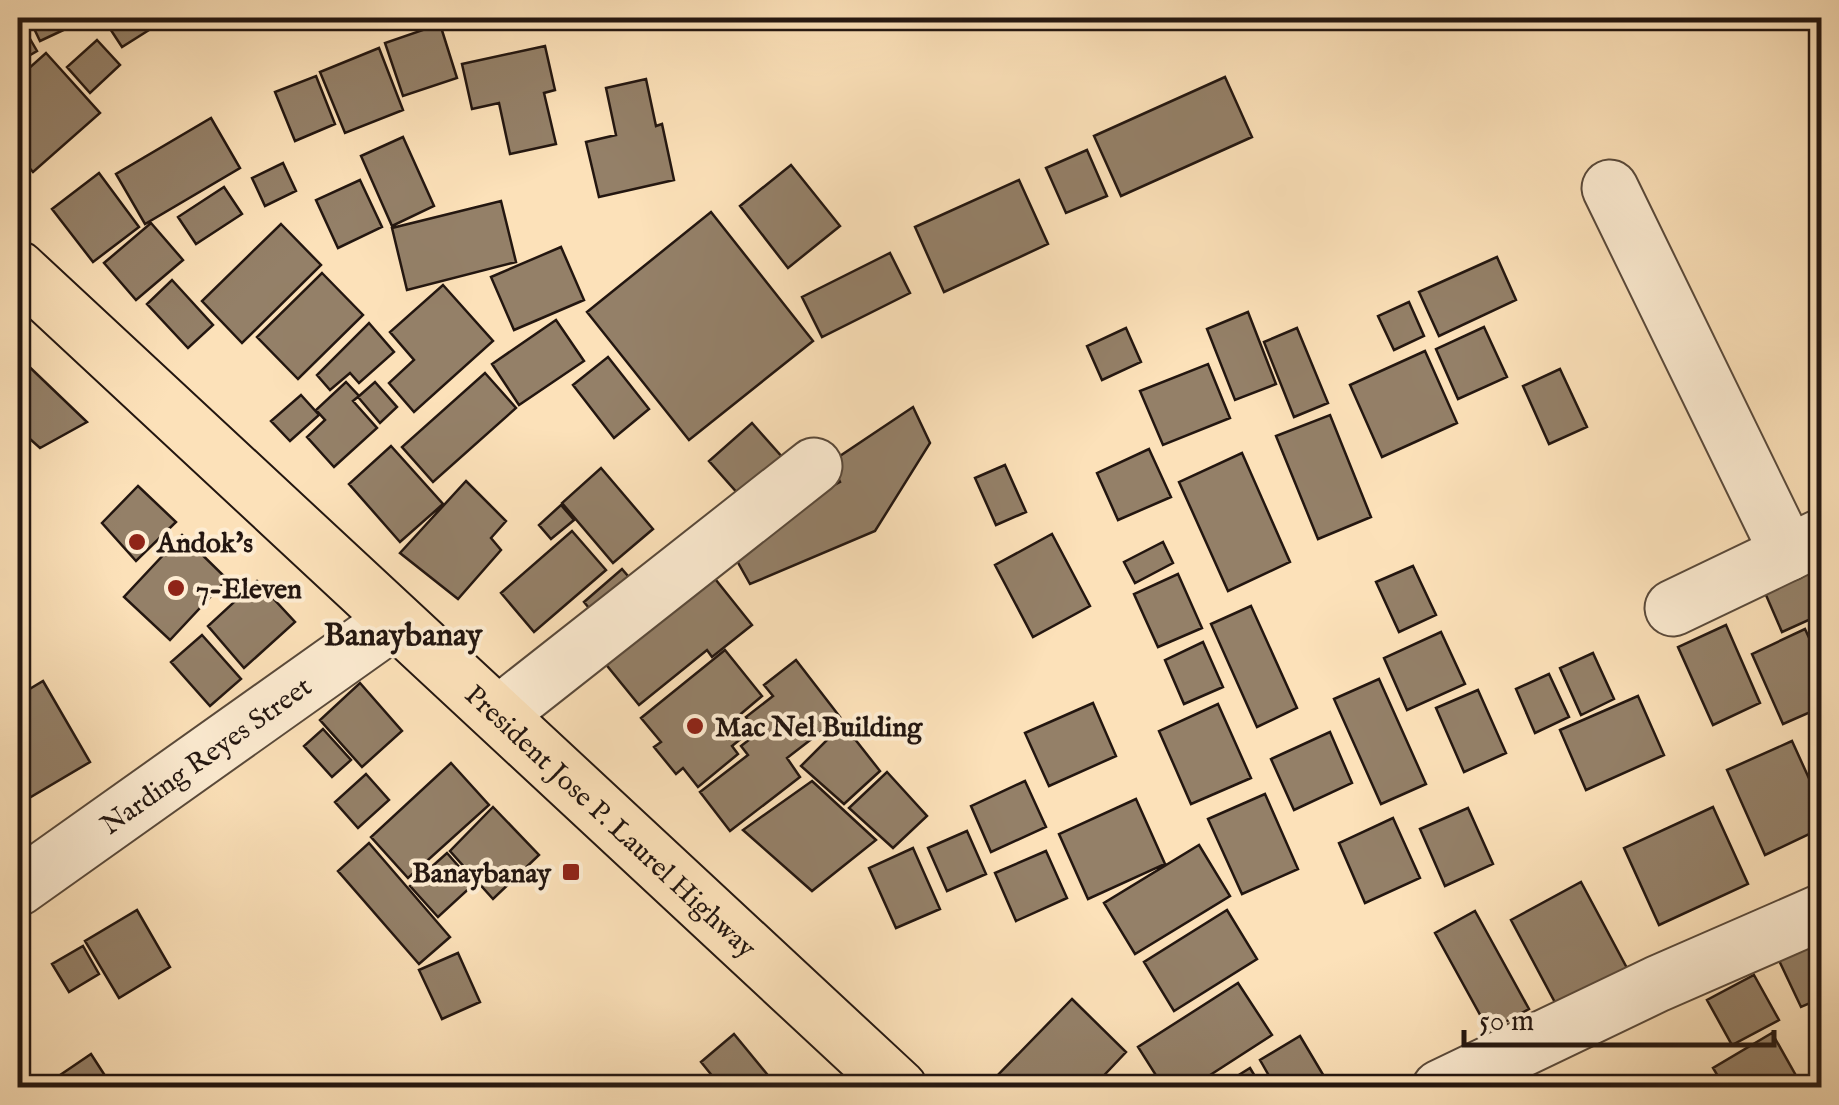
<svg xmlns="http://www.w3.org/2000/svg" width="1839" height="1105" font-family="'IM FELL English',serif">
<rect width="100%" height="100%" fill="#fce1b9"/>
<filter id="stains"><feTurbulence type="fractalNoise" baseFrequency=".002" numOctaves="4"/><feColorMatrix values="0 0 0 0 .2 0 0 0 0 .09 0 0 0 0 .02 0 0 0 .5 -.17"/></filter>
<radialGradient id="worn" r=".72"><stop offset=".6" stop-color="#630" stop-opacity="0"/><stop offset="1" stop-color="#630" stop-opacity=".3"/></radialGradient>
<!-- building -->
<path fill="#948068" stroke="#231610" stroke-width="2.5" d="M18,18L37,51L18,62Z
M29,18H89L40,41Z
M103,18H168L122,47Z
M440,24L457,78L403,96L385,43Z
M97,40L120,65L90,93L67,67Z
M545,46L555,90L544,93L556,144L510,154L499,103L472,109L462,64Z
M379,48L403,110L345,133L320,72Z
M46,53L100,113L33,172L18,155V78Z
M316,76L335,124L295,141L275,92Z
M1225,77L1252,137L1121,196L1094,136Z
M646,79L656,126L662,124L674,180L599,197L586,142L616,135L606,88Z
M211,118L240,168L145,224L116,174Z
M403,137L434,206L392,226L361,156Z
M1087,150L1107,196L1066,213L1046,168Z
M283,163L296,191L265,206L252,178Z
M791,165L840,226L788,268L740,206Z
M99,173L139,227L93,262L52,209Z
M360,180L382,227L338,248L316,200Z
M1019,180L1048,244L944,292L915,227Z
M224,187L242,214L196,244L178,217Z
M501,201L516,262L407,290L392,228Z
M711,212L813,341L689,440L587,312Z
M151,223L183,260L136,300L104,263Z
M281,224L321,265L242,343L202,301Z
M561,247L584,300L514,330L491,277Z
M890,253L910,293L822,337L802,297Z
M1497,257L1516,300L1439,336L1419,292Z
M322,273L363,315L298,379L257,337Z
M172,280L213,325L188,348L147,304Z
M443,285L493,341L414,412L389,383L414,360L390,332Z
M1409,302L1424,336L1394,350L1378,316Z
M1248,312L1276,384L1235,400L1207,329Z
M556,320L584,361L519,405L492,364Z
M369,323L394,352L359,383L350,373L330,390L317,375Z
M1484,327L1507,377L1458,399L1436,349Z
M1126,328L1141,362L1102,380L1087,346Z
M1297,328L1328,403L1294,417L1264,342Z
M1425,351L1457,423L1382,457L1350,385Z
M18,356L87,422L40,448L30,439L18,444Z
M608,357L649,409L614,438L573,385Z
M1208,364L1230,418L1163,445L1140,391Z
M1560,369L1587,427L1549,444L1523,386Z
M485,373L516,408L433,482L402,447Z
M346,382L359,396L353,401L377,428L334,467L307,437L325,420L316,410Z
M375,382L397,407L380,423L358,397Z
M301,395L319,415L290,441L271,421Z
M913,407L930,443L875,531L750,584L727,543L840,482L831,462Z
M1330,415L1371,517L1318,539L1276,436Z
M752,423L791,467L748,505L709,461Z
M391,446L443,504L400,542L349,484Z
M1149,449L1171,497L1118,520L1097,473Z
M1242,453L1290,562L1228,591L1179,482Z
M1005,465L1026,512L996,525L975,478Z
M601,468L653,529L613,563L562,503Z
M466,481L506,521L491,538L501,550L458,599L400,553Z
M138,486L176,522L136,561L102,523Z
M561,505L574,520L551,539L539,525Z
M572,531L606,570L534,632L501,593Z
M1052,534L1090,606L1033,637L995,565Z
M182,535L227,579L170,640L124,597Z
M1163,542L1173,563L1135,583L1124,562Z
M1822,551V614L1782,632L1759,579Z
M1413,566L1436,615L1399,632L1376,582Z
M622,569L639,589L601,623L584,602Z
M708,570L752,625L712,657L707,650L639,705L595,651Z
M1178,574L1202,628L1158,647L1134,594Z
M257,581L295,622L244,668L208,626Z
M1251,606L1297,708L1257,727L1211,624Z
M1726,625L1760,703L1713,725L1678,647Z
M1805,629L1822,666V707L1783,724L1752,654Z
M1441,632L1465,684L1407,710L1384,658Z
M202,635L241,679L210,706L171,662Z
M1203,642L1223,687L1184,704L1165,660Z
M725,650L762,696L736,718L748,733L732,746L738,754L698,787L683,768L676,774L654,747L661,742L641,718Z
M1593,653L1614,699L1581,715L1560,668Z
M796,660L840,717L787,758L800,777L730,831L700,792L748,755L741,746L758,733L746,717L773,696L764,685Z
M1549,674L1569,717L1535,733L1516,689Z
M1379,679L1426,784L1381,804L1334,699Z
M43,681L90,762L24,801L18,790V696Z
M360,683L402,731L362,767L320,720Z
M1478,690L1506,753L1464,772L1436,708Z
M1638,696L1664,755L1586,790L1560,730Z
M1093,703L1116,756L1049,786L1025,733Z
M1218,704L1251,778L1191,804L1159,731Z
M843,724L880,771L844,804L801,766Z
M323,729L351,760L332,777L304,746Z
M1330,732L1352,783L1294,810L1271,759Z
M1792,741L1822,807V828L1765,855L1727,770Z
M451,763L489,805L408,878L371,837Z
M887,772L927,816L893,848L849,808Z
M366,774L389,800L358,828L335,802Z
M812,781L876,840L812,891L743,830Z
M1025,781L1046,827L991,852L971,806Z
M1265,794L1298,869L1242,894L1208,819Z
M1136,799L1165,864L1088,899L1059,834Z
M493,807L539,855L493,899L450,851Z
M1713,807L1748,884L1659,925L1624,848Z
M1468,808L1493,864L1445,886L1420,829Z
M1393,818L1420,878L1365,903L1339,843Z
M967,831L986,874L947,891L928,848Z
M369,843L450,937L419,964L338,871Z
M1199,845L1230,896L1135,954L1104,903Z
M913,848L940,909L896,928L869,868Z
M1046,851L1067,898L1016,921L995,873Z
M447,853L474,884L438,917L410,886Z
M1581,882L1628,970L1558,1008L1511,920Z
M137,910L170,967L119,998L85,941Z
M1227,910L1257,959L1174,1011L1144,962Z
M1475,911L1529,1009L1489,1031L1435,933Z
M1822,936V998L1801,1007L1775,952Z
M83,946L99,974L69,992L52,964Z
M458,953L480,1002L442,1019L419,970Z
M1754,975L1779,1020L1732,1045L1707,1000Z
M1238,983L1272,1035L1190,1088H1164L1138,1047Z
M1072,999L1126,1052L1092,1088H1003L994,1079Z
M1772,1033L1803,1088H1725L1713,1068Z
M734,1034L771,1079L761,1088H722L701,1062Z
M1300,1036L1331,1088H1276L1260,1060Z
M91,1054L113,1088H41Z
M1250,1068L1262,1088H1218Z"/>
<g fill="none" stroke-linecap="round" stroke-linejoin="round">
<!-- minor casing -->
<g stroke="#59493a" stroke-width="59">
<g id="minor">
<path d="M1610,188L1788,553"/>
<path d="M1673,608L1819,538"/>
<path d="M499,714L814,466"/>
<path id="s1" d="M18,888L394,621"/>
<path d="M1440,1088L1657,984L1822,912"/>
</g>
</g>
<!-- highway casing -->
<g stroke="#231610" stroke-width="59">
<g id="highway">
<path id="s2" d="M18,269L899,1088"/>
</g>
</g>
<!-- minor -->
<use href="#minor" stroke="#fdecd2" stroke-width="55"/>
<!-- highway -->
<use href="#highway" stroke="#fce1b9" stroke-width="55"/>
</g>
<!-- markers -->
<g fill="#8f2418" stroke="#fdecd2" stroke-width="4">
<circle cx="137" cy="542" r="10"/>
<circle cx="176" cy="588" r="10"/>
<circle cx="695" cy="726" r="10"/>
<rect x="561" y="862" width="20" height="20" rx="5"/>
</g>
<g text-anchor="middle" stroke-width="8" stroke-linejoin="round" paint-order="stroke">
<!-- poi labels -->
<g font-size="28" font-weight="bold" fill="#231610" stroke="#fdecd2" text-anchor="start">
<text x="157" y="552">Andok's</text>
<text x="196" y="598">7-Eleven</text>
<text x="715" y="736">Mac Nel Building</text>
<text x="551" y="882" text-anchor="end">Banaybanay</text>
</g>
<!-- street labels -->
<g font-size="28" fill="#231610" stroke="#fdecd2">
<text dy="10" stroke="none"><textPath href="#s1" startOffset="230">Narding Reyes Street</textPath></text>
<text dy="10" stroke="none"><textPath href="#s2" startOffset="810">President Jose P. Laurel Highway</textPath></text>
</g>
<!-- quarter labels -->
<g font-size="32" font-weight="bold" fill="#231610" stroke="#fdecd2">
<text x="403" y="645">Banaybanay</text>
</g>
</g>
<!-- margin -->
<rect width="1839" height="1105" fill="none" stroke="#fce1b9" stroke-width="60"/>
<rect x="20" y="20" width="1799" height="1065" fill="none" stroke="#231610" stroke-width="5"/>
<rect x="30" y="30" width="1779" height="1045" fill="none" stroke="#231610" stroke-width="2.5"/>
<!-- scale -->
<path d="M1464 1030v15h310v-15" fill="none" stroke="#231610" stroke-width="5"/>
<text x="1479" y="1030" font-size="30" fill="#231610" stroke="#fdecd2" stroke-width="8" paint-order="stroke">50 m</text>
<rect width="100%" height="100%" filter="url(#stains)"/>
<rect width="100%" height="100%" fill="url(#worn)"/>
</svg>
